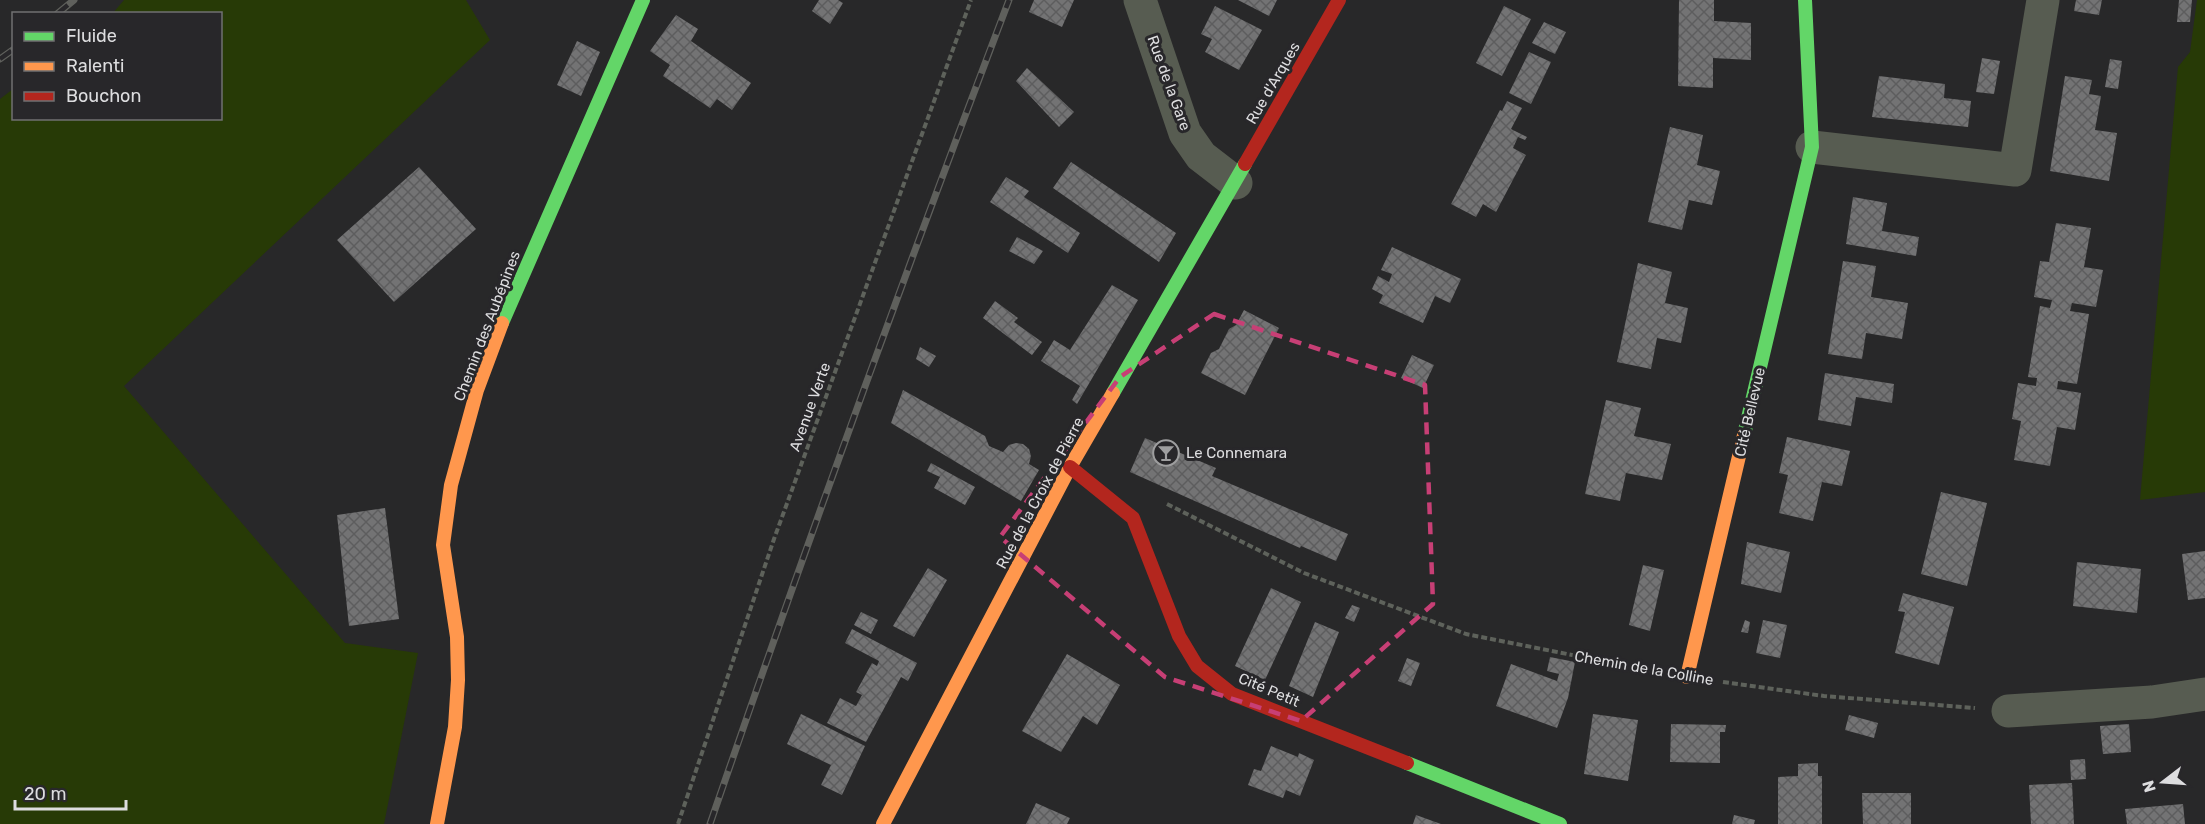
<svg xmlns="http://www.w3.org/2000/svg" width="2205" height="824" font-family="Rubik,sans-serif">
<defs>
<pattern id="building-cross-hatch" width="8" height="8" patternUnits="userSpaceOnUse" patternTransform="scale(1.5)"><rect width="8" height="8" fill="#737374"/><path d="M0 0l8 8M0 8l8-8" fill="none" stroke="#5d5d5e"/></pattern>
</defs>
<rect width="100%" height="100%" fill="#282829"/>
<!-- grass -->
<path fill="#273a06" d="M124,0H466L490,40L124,386L345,643L418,653L384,824H0V99L13,89L14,118H220V14L113,13Z
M2197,0H2205V492L2140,500L2178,67L2190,52Z"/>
<!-- building -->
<path fill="url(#building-cross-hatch)" d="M819,0H838L843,3L830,24L812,11Z
M1034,0H1074L1062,27L1029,12Z
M1238,0H1277L1269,16Z
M1679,0H1714V21L1751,23V60L1713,58V88L1678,86Z
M2076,0H2102L2099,15L2074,11Z
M2179,0H2192L2190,22H2177Z
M1215,6L1262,30L1239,70L1205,52L1212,39L1201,34Z
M1504,6L1531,19L1502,76L1476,63Z
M676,15L698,29L691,41L751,83L732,110L717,99L710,108L663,76L670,65L650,51Z
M1544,22L1566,32L1555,54L1532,43Z
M577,41L600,52L581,96L557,85Z
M1529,52L1551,62L1531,104L1509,93Z
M1982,58L2000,61L1994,94L1976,92Z
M2110,59L2122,61L2118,89L2105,87Z
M1027,68L1074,112L1059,127L1016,81Z
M1879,76L1945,84L1944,98L1971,101L1968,127L1872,117Z
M2065,76L2092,80L2089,94L2101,96L2095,130L2117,133L2109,181L2050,171Z
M1507,101L1522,108L1511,129L1527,137L1525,140L1518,137L1513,148L1526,155L1496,212L1483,204L1476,217L1451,204L1500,110L1502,111Z
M1670,127L1703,135L1697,165L1720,171L1712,205L1689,200L1682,230L1648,222Z
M1071,162L1176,233L1159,262L1053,188Z
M419,167L476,229L394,302L337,240Z
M1006,177L1029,191L1024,197L1080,233L1068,253L990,202Z
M1853,197L1887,203L1882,231L1919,237L1916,256L1846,244Z
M2056,223L2091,228L2084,267L2103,270L2096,307L2072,303L2070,311L2089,314L2077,384L2058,381L2057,389L2081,393L2075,430L2057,427L2050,466L2014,460L2021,421L2012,419L2018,383L2036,386L2037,378L2028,377L2040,306L2050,308L2052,300L2034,297L2040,261L2049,262Z
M1017,237L1043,251L1034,264L1009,251Z
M1392,247L1461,279L1450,303L1435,296L1423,323L1379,303L1383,295L1372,289L1378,276L1389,282L1392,274L1381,270Z
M1843,261L1876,266L1871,297L1908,303L1902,339L1866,333L1862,359L1828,354Z
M1638,263L1672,272L1665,303L1688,308L1681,343L1657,338L1651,369L1617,362Z
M1112,285L1138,300L1077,404L1072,400L1080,386L1041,361L1054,340L1070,350Z
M995,301L1018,318L1014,322L1042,342L1032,355L983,318Z
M1244,310L1279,328L1245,395L1201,373L1211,353L1219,349L1229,329L1236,325Z
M920,347L936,356L929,367L916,359Z
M1412,355L1434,365L1423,388L1401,378Z
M1825,373L1894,384L1892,403L1856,397L1851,426L1818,420Z
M903,390L985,436L989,446L1003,452L1009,445L1016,443L1023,444L1029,449L1031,456L1029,464L1039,470L1021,501L891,423Z
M1606,400L1641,408L1634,436L1671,444L1662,480L1626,473L1620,501L1585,494Z
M1787,437L1850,451L1842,486L1822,482L1813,521L1779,513L1788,475L1779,473Z
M1145,438L1216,468L1212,476L1348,534L1336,561L1301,546L1300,548L1130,472Z
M931,463L975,487L965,505L934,488L940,477L927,471Z
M1941,492L1987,503L1967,586L1921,574Z
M385,508L399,619L349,626L337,515Z
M1747,542L1790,552L1781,593L1741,584Z
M2205,551V598L2188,600L2182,554Z
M2077,562L2141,569L2137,613L2073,606Z
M1643,565L1664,570L1650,631L1629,625Z
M928,568L947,580L914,637L893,626Z
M1271,588L1301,602L1265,680L1235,666Z
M1903,593L1954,607L1939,665L1895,653L1905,612L1898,611Z
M1352,605L1360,608L1354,622L1345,618Z
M861,612L878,620L871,634L854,625Z
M1745,620L1750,622L1748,633L1741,632Z
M1763,620L1787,625L1780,658L1756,653Z
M1315,622L1339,632L1313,697L1289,686Z
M852,629L917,663L908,681L901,677L866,742L827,723L840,698L856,706L862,695L856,692L872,663L877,666L879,661L845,643Z
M1067,654L1120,685L1097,725L1083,716L1061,752L1022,731Z
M1550,657L1575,662L1568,698L1557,728L1496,706L1511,664L1557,681L1559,674L1547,671Z
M1407,658L1420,663L1411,686L1398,681Z
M801,714L865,746L842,795L821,785L831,765L787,744Z
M1593,714L1638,720L1628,781L1584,774Z
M1849,715L1878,723L1874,738L1845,730Z
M1671,724L1726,725L1725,732H1720V763L1670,762Z
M2129,724L2131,752L2103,754L2100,726Z
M1271,746L1298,757L1299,753L1314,760L1300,796L1286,790L1283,798L1248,785L1254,769L1261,771Z
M2085,759L2086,779L2071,780L2070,760Z
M1818,763V776H1822V824H1778V777L1798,776V764Z
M2072,783L2074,824H2031L2029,785Z
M1862,793H1911V824H1863Z
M1036,803L1070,818L1067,824H1026Z
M2183,804L2185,824H2127L2125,809Z
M1416,815L1441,824H1413Z
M1734,815L1755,820L1754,824H1732Z"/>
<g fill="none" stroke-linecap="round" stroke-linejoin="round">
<!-- path -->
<path stroke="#5e625b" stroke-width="4" stroke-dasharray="6 3" stroke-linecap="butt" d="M1167,504L1304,573L1466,634L1653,671
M1723,682L1824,696L1975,708
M678,824L774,539L971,0"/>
<!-- street -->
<path stroke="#575c51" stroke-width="33" d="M1140,0L1185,133L1201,156L1236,183
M1812,147L2015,170L2043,0
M2008,711L2152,702L2205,694"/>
<!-- fast -->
<path stroke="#63d668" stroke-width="14" d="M502,323L643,0
M1113,393L1245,164
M1744,435L1812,147L1805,0
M1407,763L1560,824"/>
<!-- slow -->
<path stroke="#ff974d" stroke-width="14" d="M1687,677L1744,435
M437,824L455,727L458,680L457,637L443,545L451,485L477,390L502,323
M883,824L1070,467L1113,393"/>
<!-- jam -->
<path stroke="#b3261e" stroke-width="14" d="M1245,164L1339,0
M1070,467L1133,518L1179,636L1197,666L1232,694L1407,763"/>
<!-- rail casing -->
<g stroke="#5f605c" stroke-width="7">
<path id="rail" d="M57,14L74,0
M0,59L14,49
M710,824C805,548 905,273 1009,0"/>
</g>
<!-- rail -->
<use href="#rail" stroke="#28272a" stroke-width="4.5" stroke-dasharray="14" stroke-linecap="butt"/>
</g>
<!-- marked area -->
<path fill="none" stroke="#c73f75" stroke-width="4.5" stroke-dasharray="12 8" stroke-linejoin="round" d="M1214,314L1425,385L1433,604L1301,721L1165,677L1000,537L1120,377Z"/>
<!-- icons -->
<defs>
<g id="bar-ring" transform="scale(1.35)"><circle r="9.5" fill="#28272a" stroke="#9e9e9f" stroke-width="1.5"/><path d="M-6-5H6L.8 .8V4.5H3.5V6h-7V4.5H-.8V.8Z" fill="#9e9e9f"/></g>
</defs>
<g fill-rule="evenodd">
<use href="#bar-ring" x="1166" y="453"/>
</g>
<g text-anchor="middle" stroke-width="6" stroke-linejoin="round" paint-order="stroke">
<!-- street labels -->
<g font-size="15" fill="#dddddf" stroke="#28272a">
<text transform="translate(1169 83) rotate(70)" y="5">Rue de la Gare</text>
<text transform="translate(1273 83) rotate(-60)" y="5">Rue d'Arques</text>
<text transform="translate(487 326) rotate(-69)" y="5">Chemin des Aubépines</text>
<text transform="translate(810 407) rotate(-70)" y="5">Avenue Verte</text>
<text transform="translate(1750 412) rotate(-77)" y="5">Cité Bellevue</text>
<text transform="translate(1040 493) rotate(-62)" y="5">Rue de la Croix de Pierre</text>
<text transform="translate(1644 668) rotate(10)" y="5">Chemin de la Colline</text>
<text transform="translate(1269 690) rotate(23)" y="5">Cité Petit</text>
</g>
<!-- poi labels -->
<g font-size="15" fill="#dddddf" stroke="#28272a" text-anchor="start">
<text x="1186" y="458">Le Connemara</text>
</g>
</g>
<!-- legend -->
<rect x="12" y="12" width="210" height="108" fill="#28272a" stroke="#707072" stroke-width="1.5"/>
<rect x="24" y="32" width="30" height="9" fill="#63d668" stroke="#707072" stroke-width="1.5"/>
<text x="66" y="42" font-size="18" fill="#dddddf">Fluide</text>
<rect x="24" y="62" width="30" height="9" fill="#ff974d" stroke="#707072" stroke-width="1.5"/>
<text x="66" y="72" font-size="18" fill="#dddddf">Ralenti</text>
<rect x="24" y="92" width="30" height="9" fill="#b3261e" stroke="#707072" stroke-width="1.5"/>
<text x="66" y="102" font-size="18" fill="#dddddf">Bouchon</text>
<!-- north arrow -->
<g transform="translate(2163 782) rotate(253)" stroke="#28272a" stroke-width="4.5" paint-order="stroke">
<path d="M0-4.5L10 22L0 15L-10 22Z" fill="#dddddf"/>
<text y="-9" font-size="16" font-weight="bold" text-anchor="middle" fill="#dddddf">N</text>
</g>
<!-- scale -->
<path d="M15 800v9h111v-9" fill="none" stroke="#dddddf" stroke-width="3"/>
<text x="24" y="800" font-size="18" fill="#dddddf" stroke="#28272a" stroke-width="4.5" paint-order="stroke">20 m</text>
</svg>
